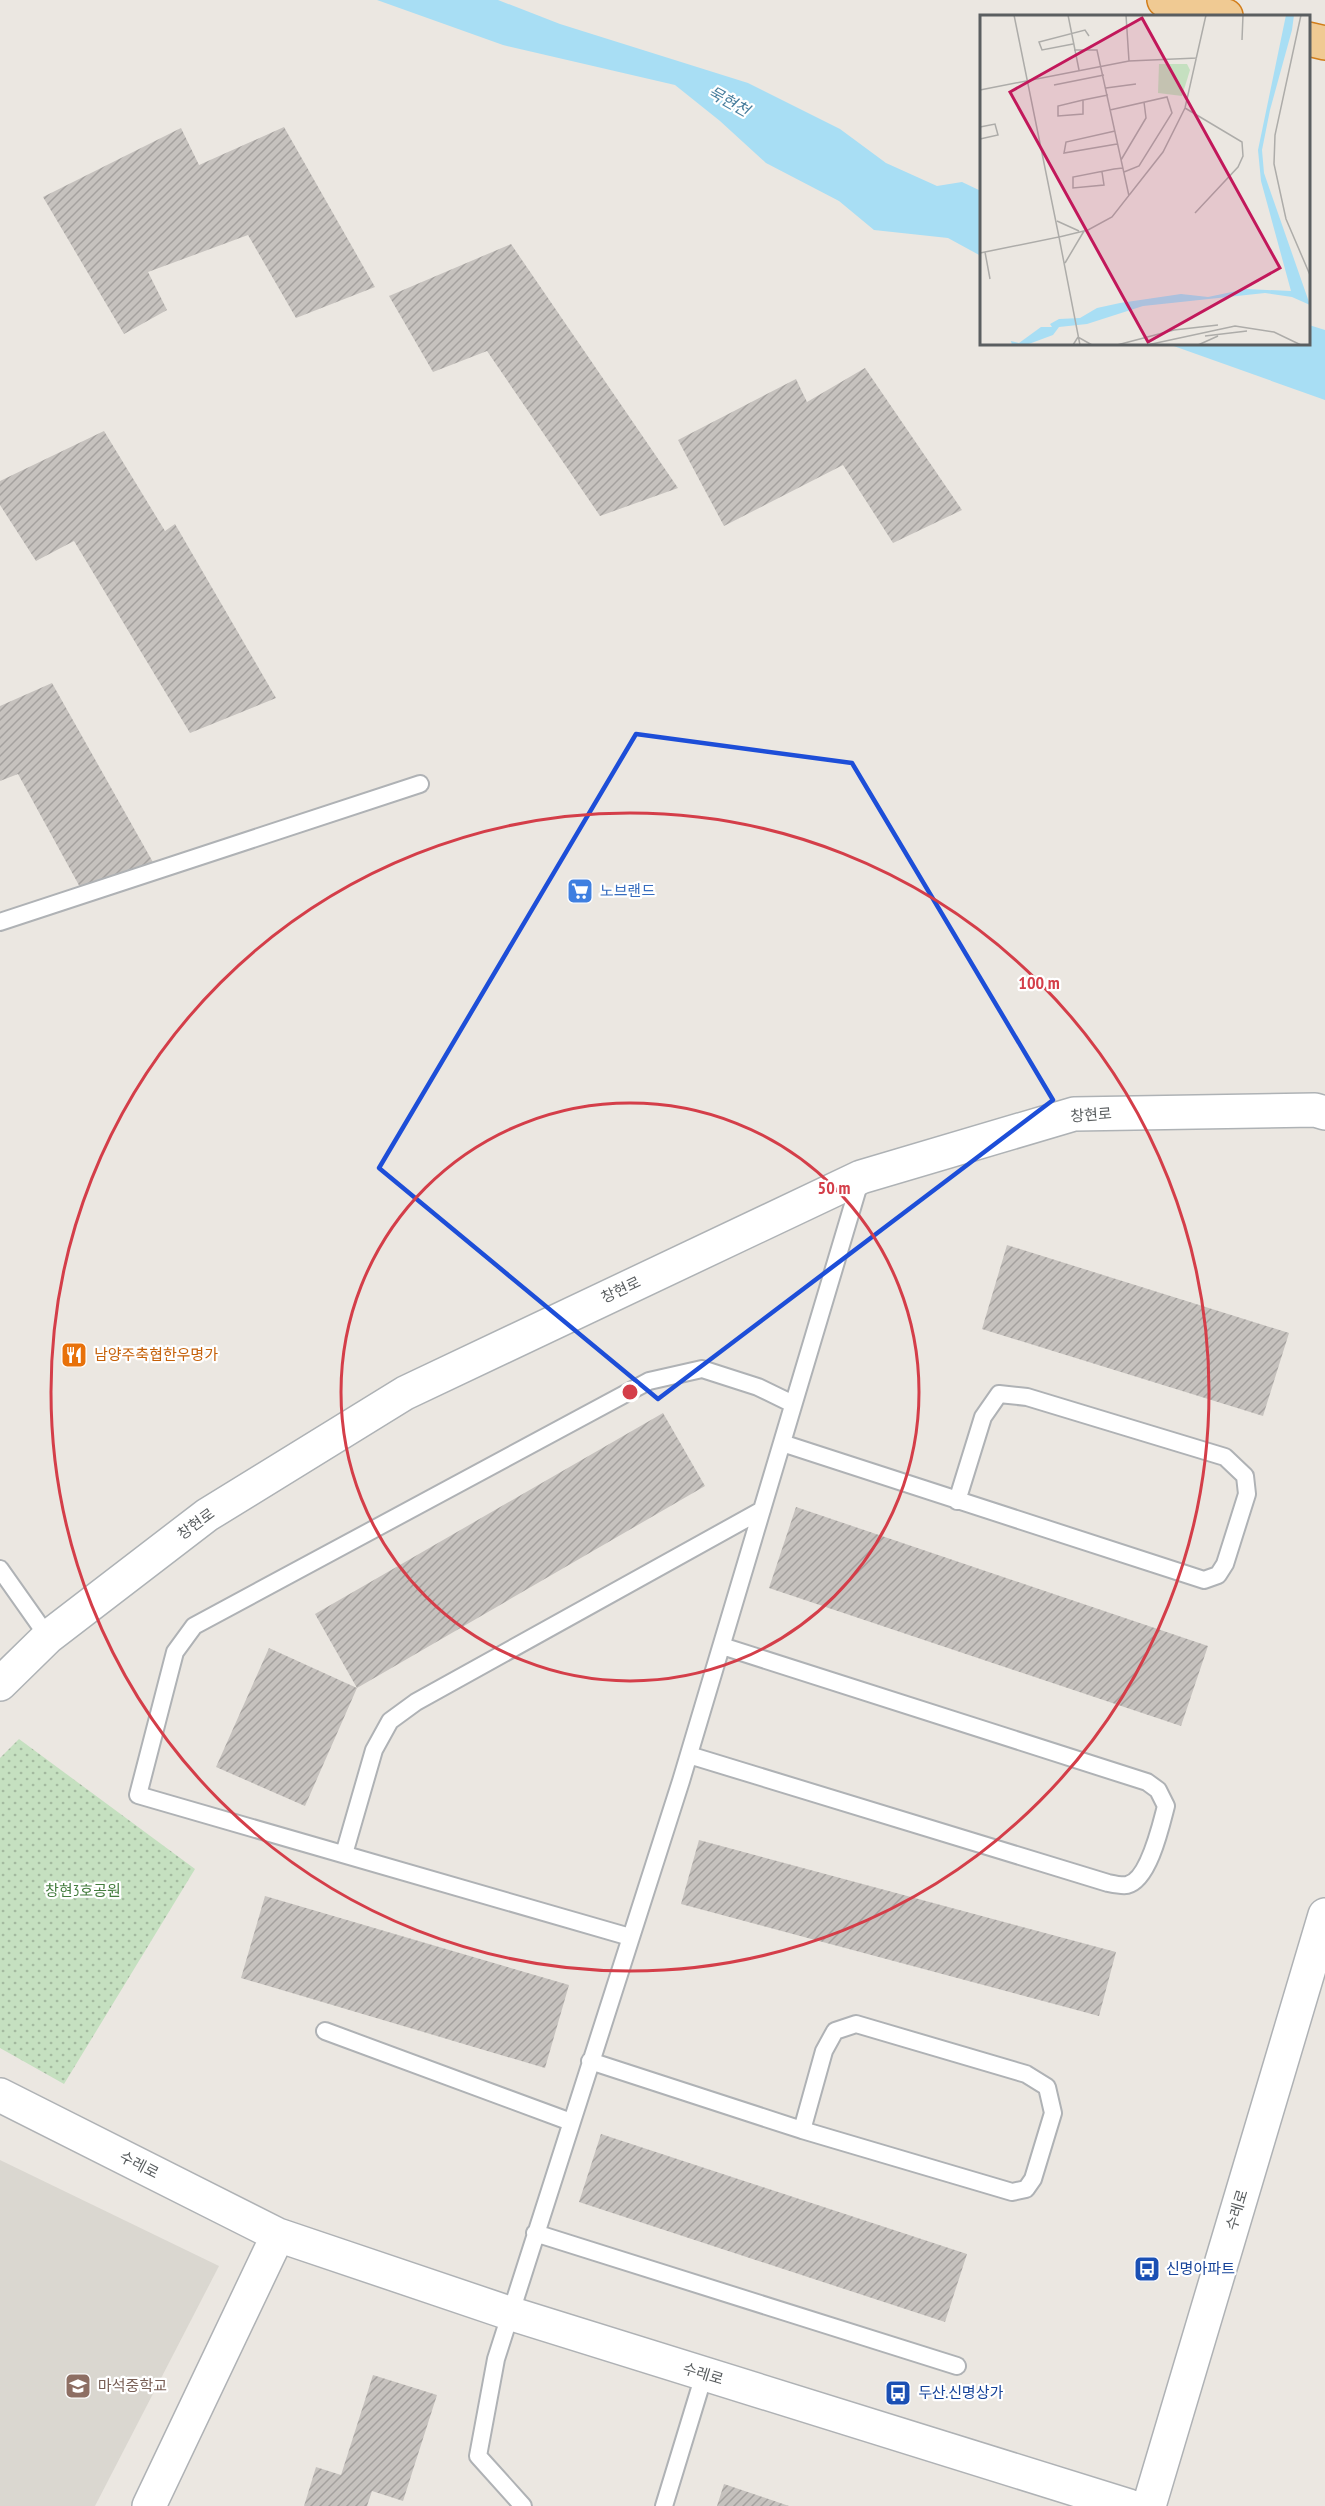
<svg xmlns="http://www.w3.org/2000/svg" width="1325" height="2506" font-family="'PT Sans Narrow','Noto Sans KR',sans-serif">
<defs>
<pattern id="park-dots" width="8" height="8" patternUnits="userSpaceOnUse" patternTransform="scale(1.5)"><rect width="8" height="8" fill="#c5e0c0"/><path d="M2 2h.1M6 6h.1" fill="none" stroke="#a3b99f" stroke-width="1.8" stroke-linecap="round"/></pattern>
<pattern id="building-hatch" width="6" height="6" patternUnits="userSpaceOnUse" patternTransform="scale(1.5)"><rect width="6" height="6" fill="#c6c2be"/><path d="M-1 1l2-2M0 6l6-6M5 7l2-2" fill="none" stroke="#a4a19e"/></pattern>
</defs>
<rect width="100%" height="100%" fill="#ebe7e1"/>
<!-- education -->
<path fill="#dad7d0" d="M0,2160L219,2266L95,2506H0Z"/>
<!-- park -->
<path fill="url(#park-dots)" d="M19,1739L195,1869L64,2084L0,2048V1758Z"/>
<!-- water -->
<path fill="#a8def4" d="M377,0H498L560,24L748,83L840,129L886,163L937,186L962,182L981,191V256L948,238L874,230L839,201L766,163L720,121L675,85L503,45Z
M1309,325L1325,330V400L1168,344H1308Z"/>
<!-- building -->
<path fill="url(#building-hatch)" d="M284,127L375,287L296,318L248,235L148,272L167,310L124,334L43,197L181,128L199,165Z
M511,244L678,488L600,516L487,351L433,372L389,296Z
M865,368L962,510L893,543L843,465L724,526L678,440L796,379L807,402Z
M104,431L165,531L175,524L276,698L190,733L74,541L36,561L0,505V481Z
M52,683L154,864L81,889L18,774L0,781V706Z
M1007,1245L1289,1333L1263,1416L982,1329Z
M663,1413L705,1486L357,1688L315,1614Z
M796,1507L1208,1646L1181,1726L769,1588Z
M269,1648L357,1688L305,1806L216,1767Z
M699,1840L1116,1952L1099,2016L681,1904Z
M265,1896L569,1985L545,2068L241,1978Z
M601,2134L967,2254L945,2322L579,2202Z
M373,2375L437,2395L403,2501L372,2491L367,2506H304L316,2467L341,2475Z
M724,2484L789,2506H717Z"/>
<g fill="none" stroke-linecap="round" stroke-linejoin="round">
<!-- service casing -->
<g stroke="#afb2b5" stroke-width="20">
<path id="service" d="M0,922L420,784
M782,1443L1204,1580L1218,1575L1225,1564L1247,1494L1245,1476L1225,1457L1027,1397L999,1394L983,1417L957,1501
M0,1569L48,1637
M689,1755L1108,1883C1113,1884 1122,1886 1127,1885C1149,1880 1161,1825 1166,1806L1158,1790L1147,1782L722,1646
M344,1854L374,1750L390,1721L416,1702L762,1510
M630,1937L138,1795L175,1652L194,1626L649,1381L702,1369L758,1387L793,1404
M325,2031L571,2122
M590,2061L802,2130L1012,2192L1026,2189L1033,2179L1053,2113L1047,2087L1026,2074L856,2024L835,2031L824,2051L802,2130
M535,2233L957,2366
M523,2506L478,2456L496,2359L681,1781L861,1178
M664,2506L704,2375"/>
</g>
<!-- minor casing -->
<g stroke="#afb2b5" stroke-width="36">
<path id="minor" d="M0,2095L278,2235L509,2313L1129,2506
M149,2506L278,2235"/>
</g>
<!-- tertiary casing -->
<g stroke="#afb2b5" stroke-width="36">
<path id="tertiary" d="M1149,2506L1325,1915"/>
</g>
<!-- secondary casing -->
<g stroke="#aeb2b5" stroke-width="36">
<path id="secondary" d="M0,1684L48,1637L207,1515L405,1393L861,1177L1074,1114L1315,1110L1325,1113"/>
</g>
<!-- motorway casing -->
<g stroke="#d27d1a" stroke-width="36">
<path id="motorway" d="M1164,0L1226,16
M1308,39L1325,43"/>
</g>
<!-- service -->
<use href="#service" stroke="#fff" stroke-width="16"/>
<!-- minor -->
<use href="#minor" stroke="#fff" stroke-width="33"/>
<!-- tertiary -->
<use href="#tertiary" stroke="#fff" stroke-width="33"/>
<!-- secondary -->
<use href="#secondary" stroke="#fff" stroke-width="33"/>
<!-- motorway -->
<use href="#motorway" stroke="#f0ca93" stroke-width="33"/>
</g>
<!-- marked area -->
<path fill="none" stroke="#1d4ed8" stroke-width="4.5" stroke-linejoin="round" d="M636,734L852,763L1053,1100L658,1399L379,1168Z"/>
<!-- distance rings -->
<g fill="none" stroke="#d43e49" stroke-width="3">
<circle cx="630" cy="1392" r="289"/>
<circle cx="630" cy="1392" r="579"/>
</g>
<!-- icons -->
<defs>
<g id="supermarket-square" transform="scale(1.35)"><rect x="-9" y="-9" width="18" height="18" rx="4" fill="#3f7fe0" stroke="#fff"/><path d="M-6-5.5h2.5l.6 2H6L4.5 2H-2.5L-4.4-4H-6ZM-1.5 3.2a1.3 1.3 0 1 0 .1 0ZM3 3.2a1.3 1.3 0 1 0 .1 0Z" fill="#fff"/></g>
<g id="restaurant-square" transform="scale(1.35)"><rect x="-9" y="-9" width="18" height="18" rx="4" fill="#e8710a" stroke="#fff"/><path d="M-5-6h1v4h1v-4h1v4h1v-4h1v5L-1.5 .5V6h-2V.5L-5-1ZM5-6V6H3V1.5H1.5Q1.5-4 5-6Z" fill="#fff"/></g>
<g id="bus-square" transform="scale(1.35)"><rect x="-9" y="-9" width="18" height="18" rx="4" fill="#1a4fb4" stroke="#fff"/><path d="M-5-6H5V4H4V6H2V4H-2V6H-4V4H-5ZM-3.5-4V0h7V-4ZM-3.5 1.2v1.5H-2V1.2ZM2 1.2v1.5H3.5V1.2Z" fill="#fff"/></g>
<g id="school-square" transform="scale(1.35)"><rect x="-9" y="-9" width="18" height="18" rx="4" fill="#8d6e63" stroke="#fff"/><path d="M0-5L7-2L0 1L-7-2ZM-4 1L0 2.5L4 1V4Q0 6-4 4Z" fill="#fff"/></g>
</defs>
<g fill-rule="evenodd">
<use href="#supermarket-square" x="580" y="891"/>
<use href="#restaurant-square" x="74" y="1355"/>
<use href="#bus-square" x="1147" y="2269"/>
<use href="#school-square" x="78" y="2386"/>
<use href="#bus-square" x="898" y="2393"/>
</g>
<g text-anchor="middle" stroke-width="4.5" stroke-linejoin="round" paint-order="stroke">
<!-- shop labels -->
<g font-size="15" fill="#366cbe" stroke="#fff" text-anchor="start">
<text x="600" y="896">노브랜드</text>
</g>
<!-- street labels -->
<g font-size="15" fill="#5a5e60" stroke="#fff">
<text transform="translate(1091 1115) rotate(-4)" y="5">창현로</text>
<text transform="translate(621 1290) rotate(-25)" y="5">창현로</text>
<text transform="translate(196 1524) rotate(-36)" y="5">창현로</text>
<text transform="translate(139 2165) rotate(27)" y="5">수레로</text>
<text transform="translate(1237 2210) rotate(-73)" y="5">수레로</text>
<text transform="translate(703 2374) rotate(17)" y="5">수레로</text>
</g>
<!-- food labels -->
<g font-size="15" fill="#c56008" stroke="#fff" text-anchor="start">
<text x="94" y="1360">남양주축협한우명가</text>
</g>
<!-- park labels -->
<g font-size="15" fill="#437c3d" stroke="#fff">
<text x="83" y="1896">창현3호공원</text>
</g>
<!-- transit labels -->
<g font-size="15" fill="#164399" stroke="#fff" text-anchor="start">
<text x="1166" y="2274">신명아파트</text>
<text x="918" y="2398">두산.신명상가</text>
</g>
<!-- education labels -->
<g font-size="15" fill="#785e54" stroke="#fff" text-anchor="start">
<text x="98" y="2391">마석중학교</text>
</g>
<!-- water labels -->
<g font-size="16" font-style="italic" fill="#457c9c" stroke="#fff">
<text transform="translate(729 101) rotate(29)" y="6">묵현천</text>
</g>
</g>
<!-- overview -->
<g transform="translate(980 15)">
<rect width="330" height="330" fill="#ebe7e1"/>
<path d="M179,49H207L210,55L202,81L178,78Z" fill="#c5e0c0"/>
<path d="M306,0H314L312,15L290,95L282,135L284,158L330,290L312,282L285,278L163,291L107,309L79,312L73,320L46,330H32L31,326L39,328L61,312H72L70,309L79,304L100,303L117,293L140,288L201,279L228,282L266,274L311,276L281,166L278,135Z" fill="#a8def4"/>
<path fill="none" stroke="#adaca9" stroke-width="1.5" d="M88,0L99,55M146,0L149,46M321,0L295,120L294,149L306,204L330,260M262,25L263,0M93,29L62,35L59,27L105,15L109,21M94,35H117L149,181M74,70L124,60M126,73L156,69M0,75L149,46L217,43M103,85V99L78,101V91L103,85L128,80M205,93L262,127L263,141L258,152L215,198M130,95L187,82L192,98L159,151L144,157M0,112L15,109L18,120L0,124M135,116L86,127L84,138L137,129M141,145L166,103L164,87M122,157L124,170L93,173V162L134,154L143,153M77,206L99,216M5,237L10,264M0,238L79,222L34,0M85,248L104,216M225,321L267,316M93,330L98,322L112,330M100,330L79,222L108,215L132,202L183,137L205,93L226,0M137,330L194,315L238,310M167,330L255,311L294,317L321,330M218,330L238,321"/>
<path fill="#c2185b" fill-opacity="0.15" stroke="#c2185b" stroke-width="3" d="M162,3L300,253L168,327L30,77Z"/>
<rect width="330" height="330" fill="none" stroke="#5a5e60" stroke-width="3"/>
</g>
<circle cx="630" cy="1392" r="9" fill="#d43e49" stroke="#fff" stroke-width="3"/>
<g font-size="18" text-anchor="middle" font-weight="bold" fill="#d43e49" stroke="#fff" stroke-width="4.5" stroke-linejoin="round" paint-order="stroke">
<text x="1039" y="989">100 m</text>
<text x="834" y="1194">50 m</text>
</g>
</svg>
